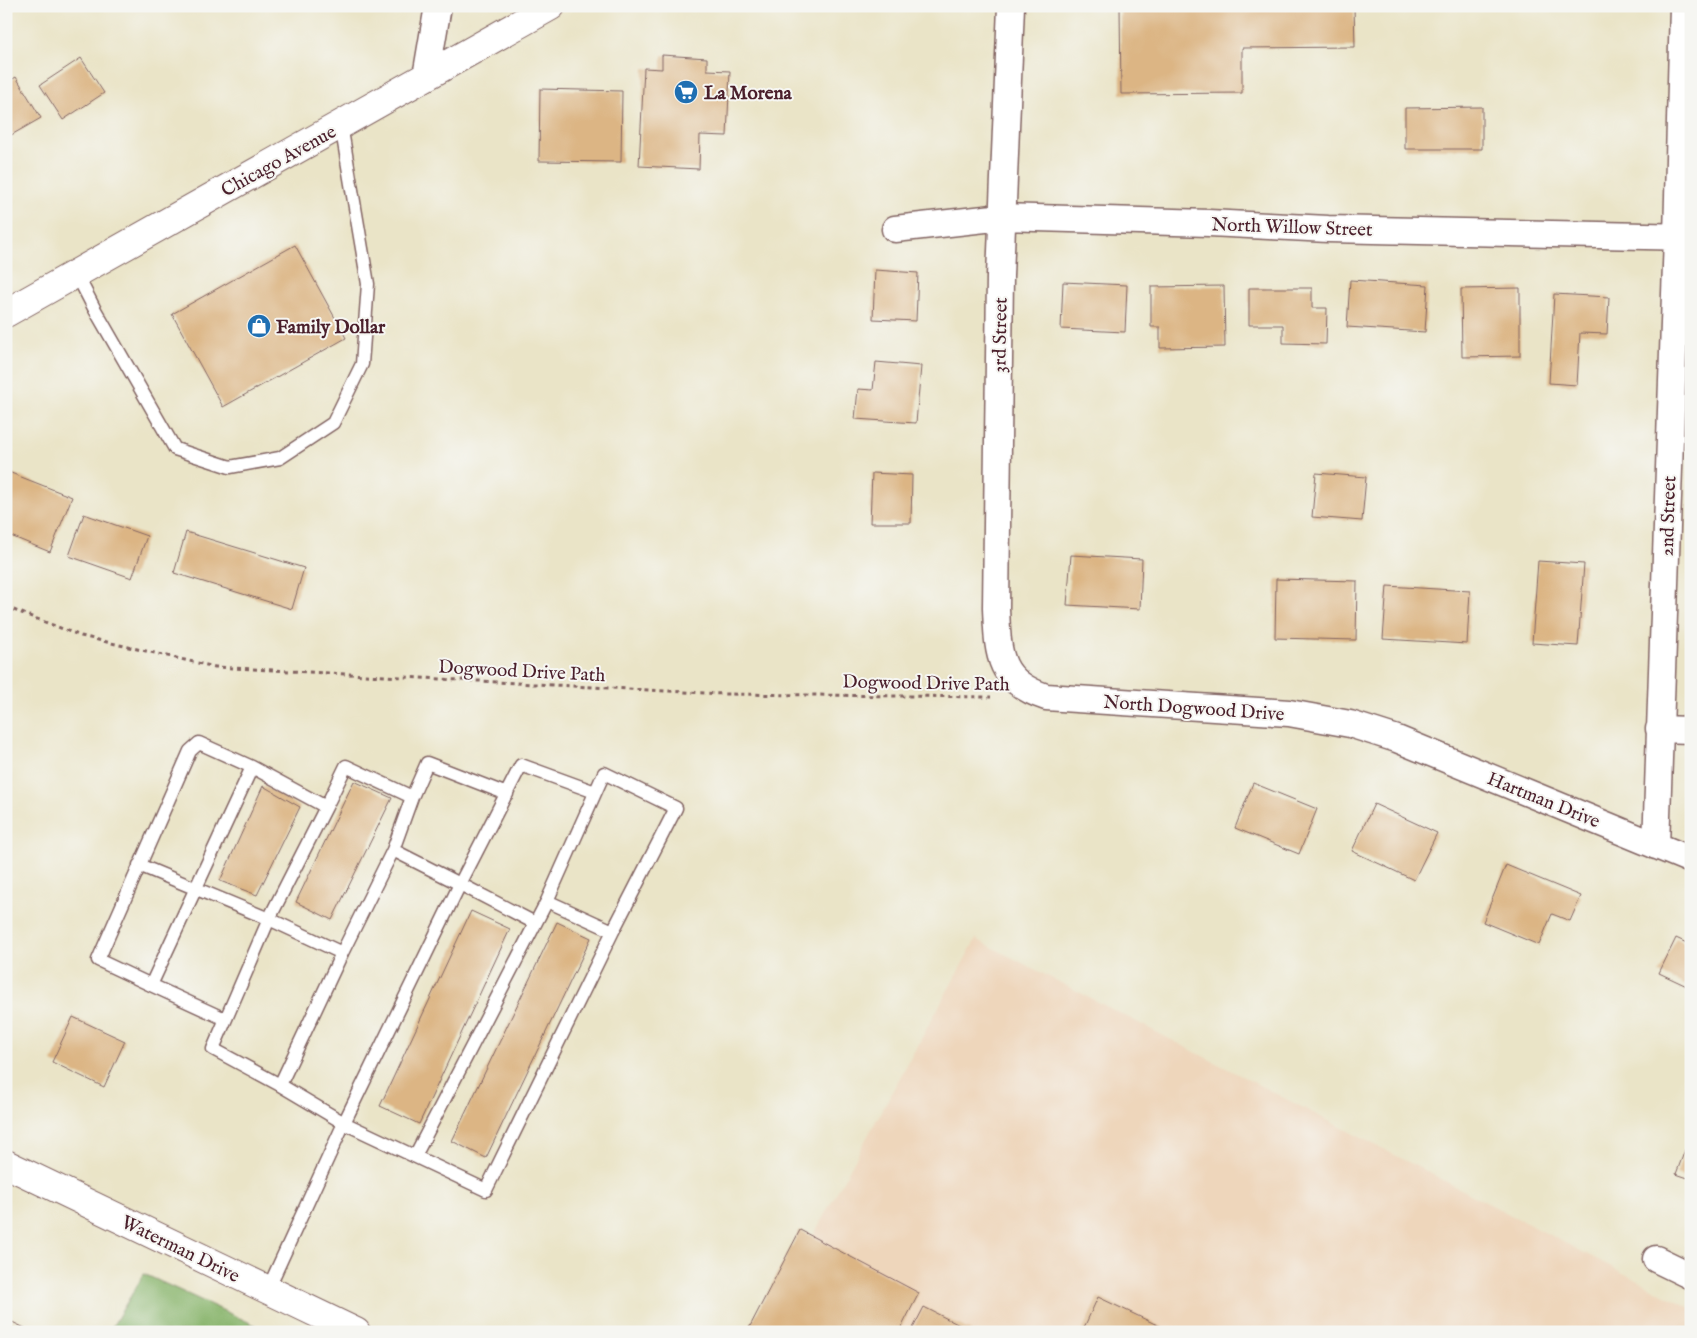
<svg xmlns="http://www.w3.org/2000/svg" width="1697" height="1338" font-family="'IM FELL English',serif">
<rect width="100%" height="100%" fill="#f6f6f2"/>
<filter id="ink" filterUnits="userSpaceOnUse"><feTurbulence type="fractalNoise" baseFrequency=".02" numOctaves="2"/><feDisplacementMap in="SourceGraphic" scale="10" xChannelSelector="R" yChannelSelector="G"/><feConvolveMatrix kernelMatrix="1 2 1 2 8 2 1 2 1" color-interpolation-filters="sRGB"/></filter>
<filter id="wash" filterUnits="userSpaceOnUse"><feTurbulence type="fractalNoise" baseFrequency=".0096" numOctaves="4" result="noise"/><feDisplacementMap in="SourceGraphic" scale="20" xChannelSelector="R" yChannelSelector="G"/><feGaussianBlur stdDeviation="1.12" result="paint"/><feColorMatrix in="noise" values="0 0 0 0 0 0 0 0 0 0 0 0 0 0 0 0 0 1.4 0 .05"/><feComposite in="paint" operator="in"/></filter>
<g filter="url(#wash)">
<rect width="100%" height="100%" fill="#eae4c7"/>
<!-- built -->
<path fill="#eed6bb" d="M976,939L1691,1308V1332H760Z"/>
<!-- forest -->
<path fill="#89b56d" stroke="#6a6a4c" d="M144,1274L270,1332H109Z"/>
<g id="blocks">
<!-- building -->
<path fill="#dcb584" d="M1120,6H1354L1355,47L1242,48V93L1121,94Z
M662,55L707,58V70L730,71L727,136L700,135L699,169L639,166L644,68L662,69Z
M81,58L104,93L63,120L40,85Z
M16,77L41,118L6,138V83Z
M540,89L622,91L621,162L539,161Z
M1482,107V149H1405V108Z
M295,245L346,338L223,407L172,314Z
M875,270L918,273L916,321L873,319Z
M1350,280L1428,285L1425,332L1347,327Z
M1063,282L1127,285L1125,332L1061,329Z
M1224,286L1225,347L1160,348V327H1151V287Z
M1249,288H1312V308H1327L1326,344L1283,343V325H1249Z
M1520,288V356L1462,357L1461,289Z
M1554,294L1609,297L1607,334L1580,333L1577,385L1549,383Z
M876,362L921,366L916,423L855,419L858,389L873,390Z
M6,471L72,497L50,552L6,534Z
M872,473L912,475L911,523H870Z
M1316,473L1366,477L1362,521L1312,517Z
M84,514L147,536L132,578L69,556Z
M186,532L304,568L292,609L174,573Z
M1071,555L1142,559L1140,609L1067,605Z
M1538,561L1584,564L1578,646L1532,643Z
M1276,579L1357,581L1356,640L1275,638Z
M1387,586L1470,591L1467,644L1383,639Z
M354,781L392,798L332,920L296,902Z
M1253,783L1317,809L1299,854L1235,828Z
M263,786L300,807L257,895L220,881Z
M1374,804L1437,833L1414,880L1352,851Z
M1506,865L1581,896L1570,921L1552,914L1539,945L1483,922Z
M471,911L510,929L419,1124L380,1106Z
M557,922L591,938L486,1158L452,1141Z
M1676,938L1691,945V988L1659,973Z
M73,1017L125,1041L104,1087L52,1062Z
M1691,1134V1179L1676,1174Z
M800,1230L919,1293L899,1332H747Z
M1098,1297L1172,1332H1082Z
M924,1307L973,1332H911Z
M6,1319L33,1332H6Z"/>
</g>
</g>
<g filter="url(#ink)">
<use href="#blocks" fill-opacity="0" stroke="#826462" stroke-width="1"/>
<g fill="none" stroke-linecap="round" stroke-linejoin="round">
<!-- service casing -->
<g stroke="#826462" stroke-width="15">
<path id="service" d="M76,273L94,308L175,449L230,467L280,458L333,423L362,364L368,284L341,125
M412,797L427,763L507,794
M139,865L269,919L326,807
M535,923L460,884L521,765L595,792
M151,985L98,960L190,751L199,743L252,767
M225,1019L151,985L252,767L326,807L346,766L412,797L393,850
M280,1085L342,953L269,919L213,1049L280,1085L344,1123L460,884L393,850L342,953
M415,1156L547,901L604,773L676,808L613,931
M268,1289L344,1123L486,1190L613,931L547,901"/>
</g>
<!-- minor casing -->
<g stroke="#826462" stroke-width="29">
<path id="minor" d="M1011,6L1000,276L996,608C998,653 997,681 1046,697L1289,713L1350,724L1397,739L1691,860
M426,77L438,6
M895,229L1003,217L1209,223L1328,229L1691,237
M1659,729L1691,730
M1656,846L1677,236L1683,6
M1656,1259L1691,1276"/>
</g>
<!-- tertiary casing -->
<g stroke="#826462" stroke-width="30">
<path id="tertiary" d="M6,313L551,6
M6,1164L356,1332"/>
</g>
<!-- path -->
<path stroke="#826462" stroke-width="3" stroke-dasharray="4 4" stroke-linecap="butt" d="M6,607L81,636L215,667L723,694L991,697"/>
<!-- service -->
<use href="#service" stroke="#fff" stroke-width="12"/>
<!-- minor -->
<use href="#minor" stroke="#fff" stroke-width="26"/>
<!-- tertiary -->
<use href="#tertiary" stroke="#fff" stroke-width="28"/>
</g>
</g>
<!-- icons -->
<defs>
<g id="supermarket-disc" transform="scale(1.25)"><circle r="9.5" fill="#1f6fb2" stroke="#f6f6f2"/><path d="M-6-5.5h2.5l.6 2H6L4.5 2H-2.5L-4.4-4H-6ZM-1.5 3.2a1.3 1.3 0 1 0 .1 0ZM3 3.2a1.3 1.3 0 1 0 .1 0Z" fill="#fff"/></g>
<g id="shop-disc" transform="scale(1.25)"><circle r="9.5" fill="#1f6fb2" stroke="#f6f6f2"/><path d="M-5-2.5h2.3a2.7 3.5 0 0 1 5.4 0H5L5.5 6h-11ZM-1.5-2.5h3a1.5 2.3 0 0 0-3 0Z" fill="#fff"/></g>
</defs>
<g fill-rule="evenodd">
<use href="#supermarket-disc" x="686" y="92"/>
<use href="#shop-disc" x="259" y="326"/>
</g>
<g text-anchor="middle" stroke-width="4" stroke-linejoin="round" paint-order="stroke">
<!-- poi labels -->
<g font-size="19" font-weight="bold" fill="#4a1f2b" stroke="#f6f6f2" text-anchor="start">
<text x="704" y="99">La Morena</text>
<text x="276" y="333">Family Dollar</text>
</g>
<!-- street labels -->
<g font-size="19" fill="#4a1f2b" stroke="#f6f6f2">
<text transform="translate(278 160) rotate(-29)" y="7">Chicago Avenue</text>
<text transform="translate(1292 226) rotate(2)" y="7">North Willow Street</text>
<text transform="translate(999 335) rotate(-89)" y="7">3rd Street</text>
<text transform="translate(1667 516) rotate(-88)" y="7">2nd Street</text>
<text transform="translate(522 670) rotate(3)" y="7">Dogwood Drive Path</text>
<text transform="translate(926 682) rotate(1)" y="7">Dogwood Drive Path</text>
<text transform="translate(1194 707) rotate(4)" y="7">North Dogwood Drive</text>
<text transform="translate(1544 799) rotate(22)" y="7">Hartman Drive</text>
<text transform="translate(181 1248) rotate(26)" y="7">Waterman Drive</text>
</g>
</g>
<!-- margin -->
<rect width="1697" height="1338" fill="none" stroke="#f6f6f2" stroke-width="25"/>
</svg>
